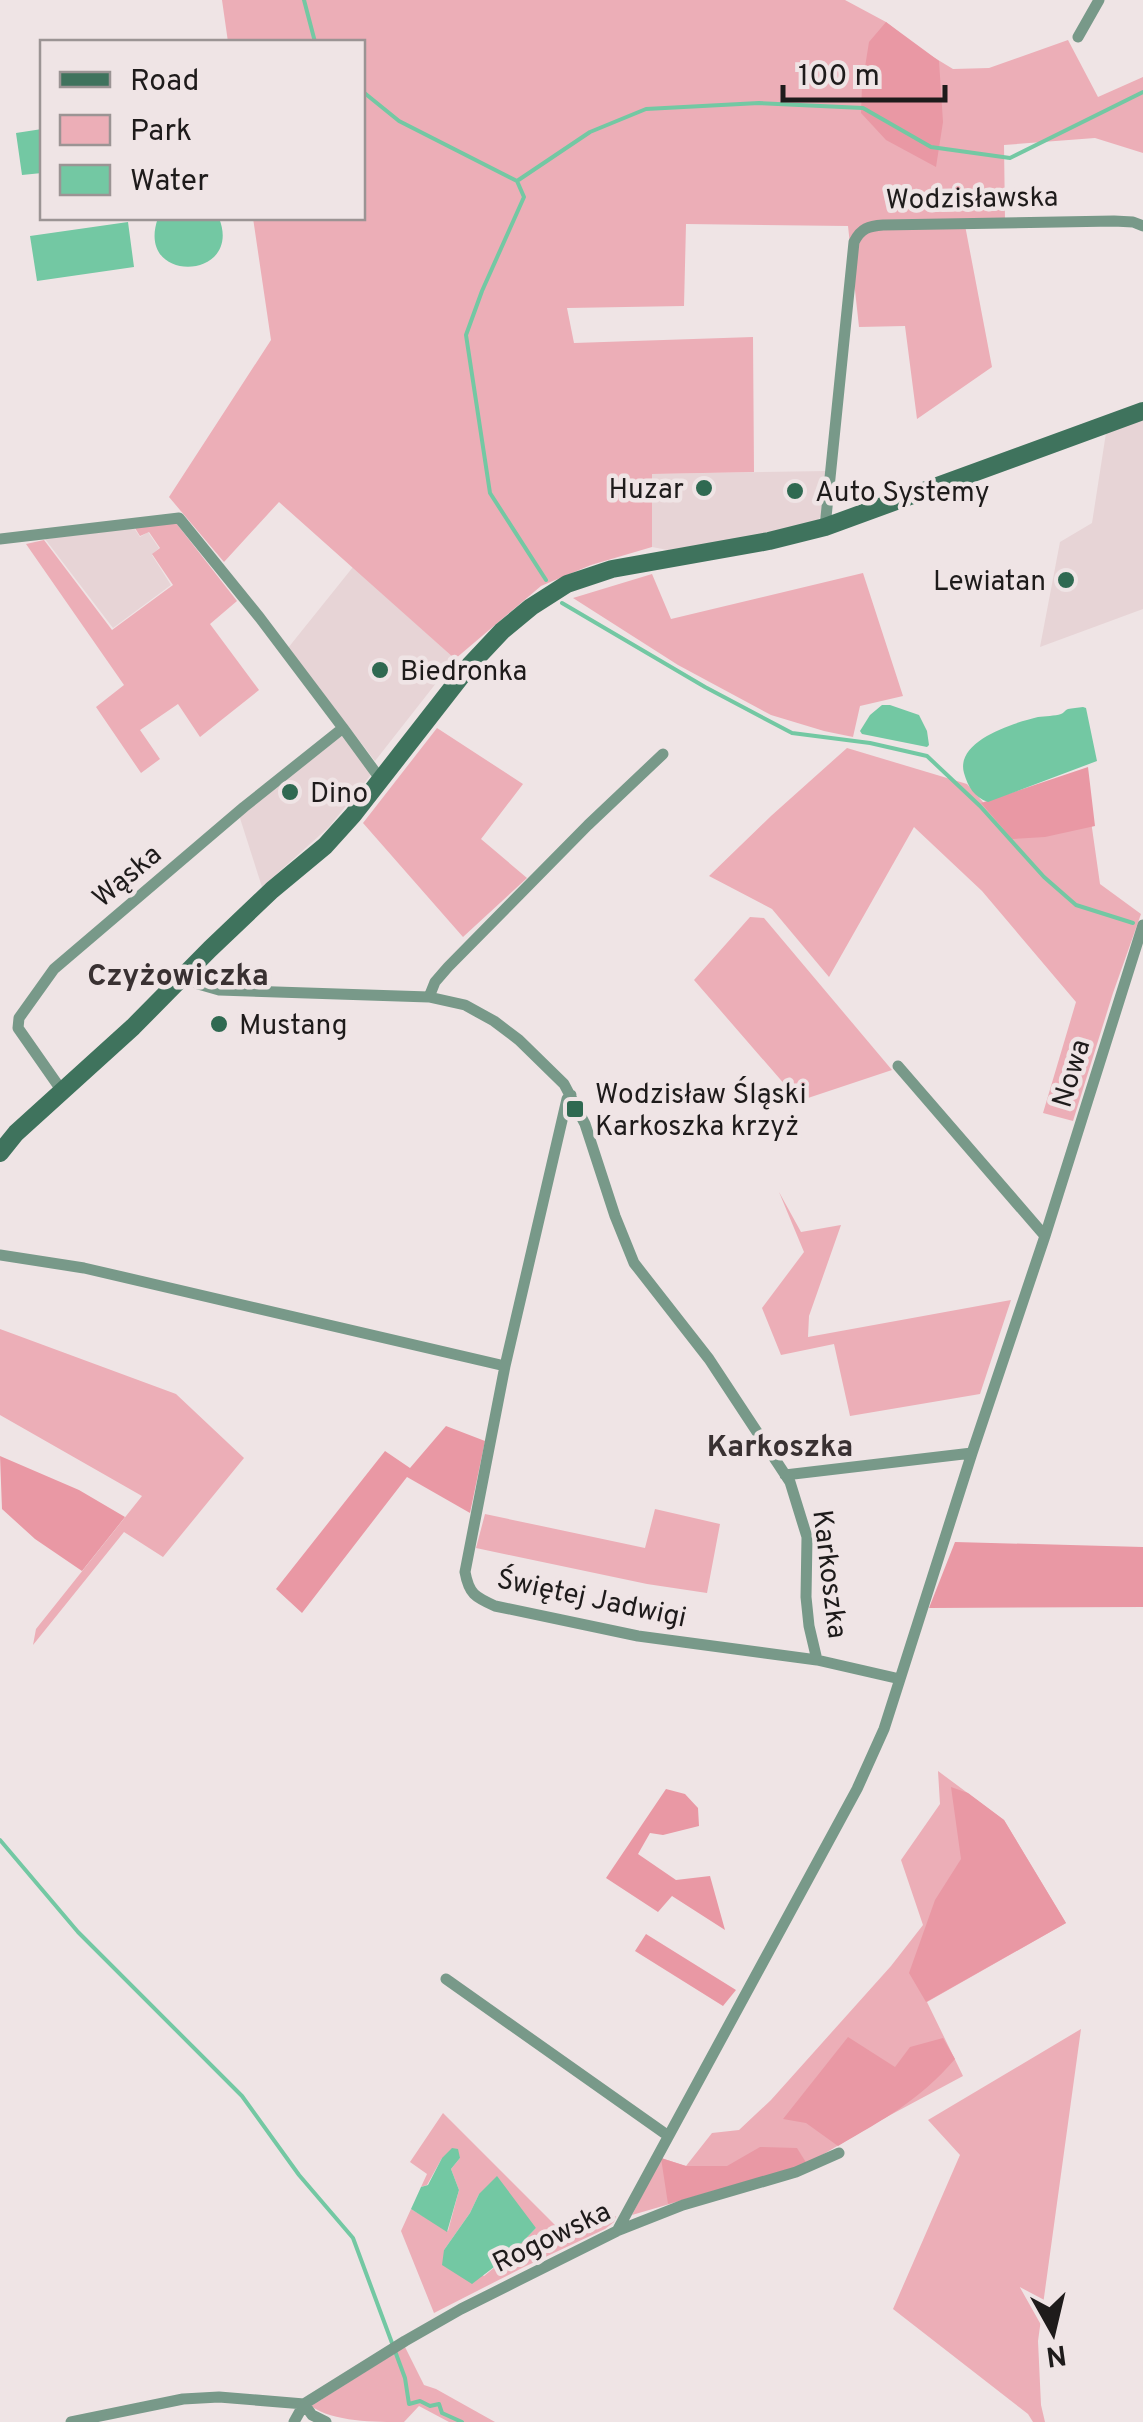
<svg xmlns="http://www.w3.org/2000/svg" width="1143" height="2422" font-family="Overpass,sans-serif">
<rect width="100%" height="100%" fill="#efe4e5"/>
<!-- built -->
<path fill="#e7d4d6" d="M1143,419V609L1040,647L1060,542L1092,523L1106,433Z
M827,471L822,515L817,521L748,537L668,550L652,547L651,474Z
M134,528L140,537L148,532L159,548L152,555L171,585L113,628L45,539Z
M353,567L455,659L375,761L288,648Z
M340,734L346,737L368,765L370,776L329,827L262,887L239,815Z"/>
<!-- green -->
<path fill="#ecaeb7" fill-rule="evenodd" d="M222,0H845L886,22L920,49L953,69L989,68L1068,40L1098,97L1143,77V153L1095,138L1004,145L1005,219L964,220L992,367L917,419L905,326L859,327L848,226L686,224L684,306L567,308L574,343L753,337L754,472L652,474V547L591,565L541,586L455,659L279,502L224,562L169,497L271,340L253,218H362V42H228Z
M176,523L237,601L210,624L259,690L200,737L178,704L140,730L160,759L141,773L96,707L124,685L26,544L44,540L112,630L173,585L152,554L160,548L149,532L140,536L135,528Z
M863,573L903,696L860,706L853,737L824,731L771,715L678,665L573,598L652,574L671,619Z
M437,728L523,784L481,839L527,878L463,937L363,823Z
M847,748L967,784L1014,837L1091,821L1100,884L1141,914L1113,993L1073,1121L1043,1113L1076,1002L982,891L914,827L829,977L772,909L709,876L771,816Z
M750,917L764,918L892,1070L799,1101L694,980Z
M779,1192L801,1232L841,1225L809,1316L808,1337L1011,1300L980,1394L850,1416L834,1344L781,1355L762,1308L804,1252Z
M0,1329L176,1394L244,1458L163,1557L124,1532L33,1645L36,1629L142,1496L0,1415Z
M655,1509L720,1524L707,1593L647,1584L476,1548L485,1514L645,1548Z
M938,1771L1004,1820L1066,1923L927,2002L963,2076L881,2120L807,2164L632,2215L661,2158L686,2166L712,2133L739,2130L771,2100L891,1966L923,1925L901,1860L940,1804Z
M1081,2029L1038,2341L1041,2405L1045,2422H1033L1028,2414L893,2309L960,2155L928,2120Z
M443,2113L555,2225L590,2233L616,2216L614,2222L605,2229L524,2267L434,2313L401,2231L411,2209L448,2231L459,2190L451,2169L460,2158H442L427,2185L421,2187L427,2174L410,2162ZM479,2194L536,2228L511,2254L484,2276L444,2250L470,2213Z
M405,2347L424,2385L436,2389L495,2422H449L419,2406L404,2422C375,2422 333,2422 311,2406Z"/>
<!-- forest -->
<path fill="#e998a4" d="M886,22L939,61L943,122L936,167L886,140L861,113L862,86L869,42Z
M1088,767L1095,826L1045,837L1012,839L981,803Z
M446,1426L485,1441L470,1513L407,1477L302,1613L276,1589L385,1451L410,1468Z
M0,1456L79,1490L125,1517L82,1571L35,1539L2,1509Z
M955,1542L1143,1547V1607L929,1608Z
M951,1787L968,1793L1004,1820L1066,1923L926,2002L909,1973L935,1900L961,1859Z
M666,1789L685,1794L698,1808L699,1826L663,1835L650,1833L638,1854L676,1880L710,1876L725,1930L672,1896L658,1912L606,1878Z
M646,1934L736,1990L723,2006L635,1951Z
M848,2037L895,2067L910,2047L943,2038L955,2059C919,2101 884,2119 838,2146L806,2123L783,2119Z
M760,2147L797,2148L807,2164L668,2204L661,2158L686,2166H727Z"/>
<!-- water -->
<path fill="#73c8a3" d="M42,129V173L22,175L16,133Z
M158,218H219C244,281 134,285 158,218Z
M128,222L134,267L37,281L30,236Z
M882,705H890L919,715L927,731L929,745L927,747L862,734L860,731L870,715Z
M1083,707L1086,708L1097,761L988,802C974,797 968,787 964,773C955,741 1013,723 1038,717C1045,716 1055,716 1061,714C1064,713 1065,710 1068,709C1072,708 1078,708 1083,707Z
M452,2148L458,2149L460,2158L451,2169L459,2190L447,2232L411,2209L421,2187L428,2185L442,2158Z
M497,2176L536,2228L511,2254L472,2284L442,2265L444,2250L470,2213L479,2194Z"/>
<g fill="none" stroke-linecap="round" stroke-linejoin="round">
<!-- stream -->
<path stroke="#73c8a3" stroke-width="4" d="M304,0L315,42
M362,91L399,121L517,181L524,197L482,291L466,335L490,493L546,580
M517,181L590,132L646,109L759,103L863,108L931,147L1010,158L1143,92
M562,603L705,687L792,733L870,743L927,756L980,806L1044,877L1076,905L1133,923
M0,1840L78,1932L242,2096L299,2175L353,2238L405,2378L409,2404L420,2401L430,2406L439,2404L442,2413L462,2422"/>
<!-- street -->
<path stroke="#789989" stroke-width="11" d="M1078,37L1099,0
M825,527L854,242C861,228 869,226 883,225L1114,221L1133,222L1143,226
M0,539L179,518L260,618L343,728
M185,974L198,984L219,990L429,997L465,1005L494,1021L519,1040L564,1084L585,1124L615,1216L634,1263L709,1359L790,1482L807,1537L806,1597L809,1626L817,1660L900,1679L884,1729L857,1789L617,2231
M429,997L435,982L448,967L588,825L663,754
M898,1066L1045,1236
M62,1091L18,1028L19,1018L54,969L244,807L343,728L381,780
M0,1255L84,1268L505,1366L567,1099L571,1095
M505,1366L465,1572C469,1594 475,1597 495,1606L638,1636L817,1660
M785,1475L972,1453
M900,1679L972,1453L1045,1236L1143,925
M446,1979L667,2135
M71,2422L183,2399L219,2397L304,2404L312,2415L326,2422
M294,2422L304,2404L405,2341L461,2309L617,2231L683,2205L796,2172L839,2153"/>
<!-- secondary -->
<path stroke="#3f735d" stroke-width="18" d="M0,1153L16,1133L133,1027L210,949L272,890L325,846L353,815L470,665L502,631L531,607L567,584L612,569L769,541L825,527L1143,411"/>
</g>
<!-- markers -->
<g fill="#2f6951" stroke="#efe4e5" stroke-width="4">
<circle cx="704" cy="488" r="10"/>
<circle cx="795" cy="491" r="10"/>
<circle cx="1066" cy="580" r="10"/>
<circle cx="380" cy="670" r="10"/>
<circle cx="290" cy="792" r="10"/>
<circle cx="219" cy="1024" r="10"/>
<rect x="565" y="1099" width="20" height="20" rx="5"/>
</g>
<g text-anchor="middle" stroke-width="9" stroke-linejoin="round" paint-order="stroke">
<!-- street labels -->
<g font-size="28" fill="#1e1b1b" stroke="#efe4e5">
<text transform="translate(972 197) rotate(-1)" y="10">Wodzisławska</text>
<text transform="translate(126 875) rotate(-40)" y="10">Wąska</text>
<text transform="translate(1070 1073) rotate(-73)" y="10">Nowa</text>
<text transform="translate(831 1574) rotate(83)" y="10">Karkoszka</text>
<text transform="translate(592 1597) rotate(12)" y="10">Świętej Jadwigi</text>
<text transform="translate(551 2236) rotate(-26)" y="10">Rogowska</text>
</g>
<!-- poi labels -->
<g font-size="28" fill="#1e1b1b" stroke="#efe4e5" text-anchor="start">
<text x="684" y="498" text-anchor="end">Huzar</text>
<text x="815" y="501">Auto Systemy</text>
<text x="1046" y="590" text-anchor="end">Lewiatan</text>
<text x="400" y="680">Biedronka</text>
<text x="310" y="802">Dino</text>
<text x="239" y="1034">Mustang</text>
<text x="595" y="1103">Wodzisław Śląski<tspan x="595" dy="32">Karkoszka krzyż</tspan></text>
</g>
<!-- neighbourhood labels -->
<g font-size="30" font-weight="bold" fill="#393132" stroke="#efe4e5">
<text x="178" y="985">Czyżowiczka</text>
<text x="780" y="1456">Karkoszka</text>
</g>
</g>
<!-- legend -->
<rect x="40" y="40" width="325" height="180" fill="#efe4e5" stroke="#9b9494" stroke-width="2.5"/>
<rect x="60" y="72" width="50" height="15" fill="#3f735d" stroke="#9b9494" stroke-width="2.5"/>
<text x="130" y="90" font-size="30" fill="#1e1b1b">Road</text>
<rect x="60" y="115" width="50" height="30" fill="#ecaeb7" stroke="#9b9494" stroke-width="2.5"/>
<text x="130" y="140" font-size="30" fill="#1e1b1b">Park</text>
<rect x="60" y="165" width="50" height="30" fill="#73c8a3" stroke="#9b9494" stroke-width="2.5"/>
<text x="130" y="190" font-size="30" fill="#1e1b1b">Water</text>
<!-- north arrow -->
<g transform="translate(1053 2332) rotate(172)" stroke="#efe4e5" stroke-width="8" paint-order="stroke">
<path d="M0-8L18 38L0 25L-18 38Z" fill="#1e1b1b"/>
<text y="-15" font-size="28" font-weight="bold" text-anchor="middle" fill="#1e1b1b">N</text>
</g>
<!-- scale -->
<path d="M783 85v15h162v-15" fill="none" stroke="#1e1b1b" stroke-width="5"/>
<text x="798" y="85" font-size="30" fill="#1e1b1b" stroke="#efe4e5" stroke-width="8" paint-order="stroke">100 m</text>
</svg>
